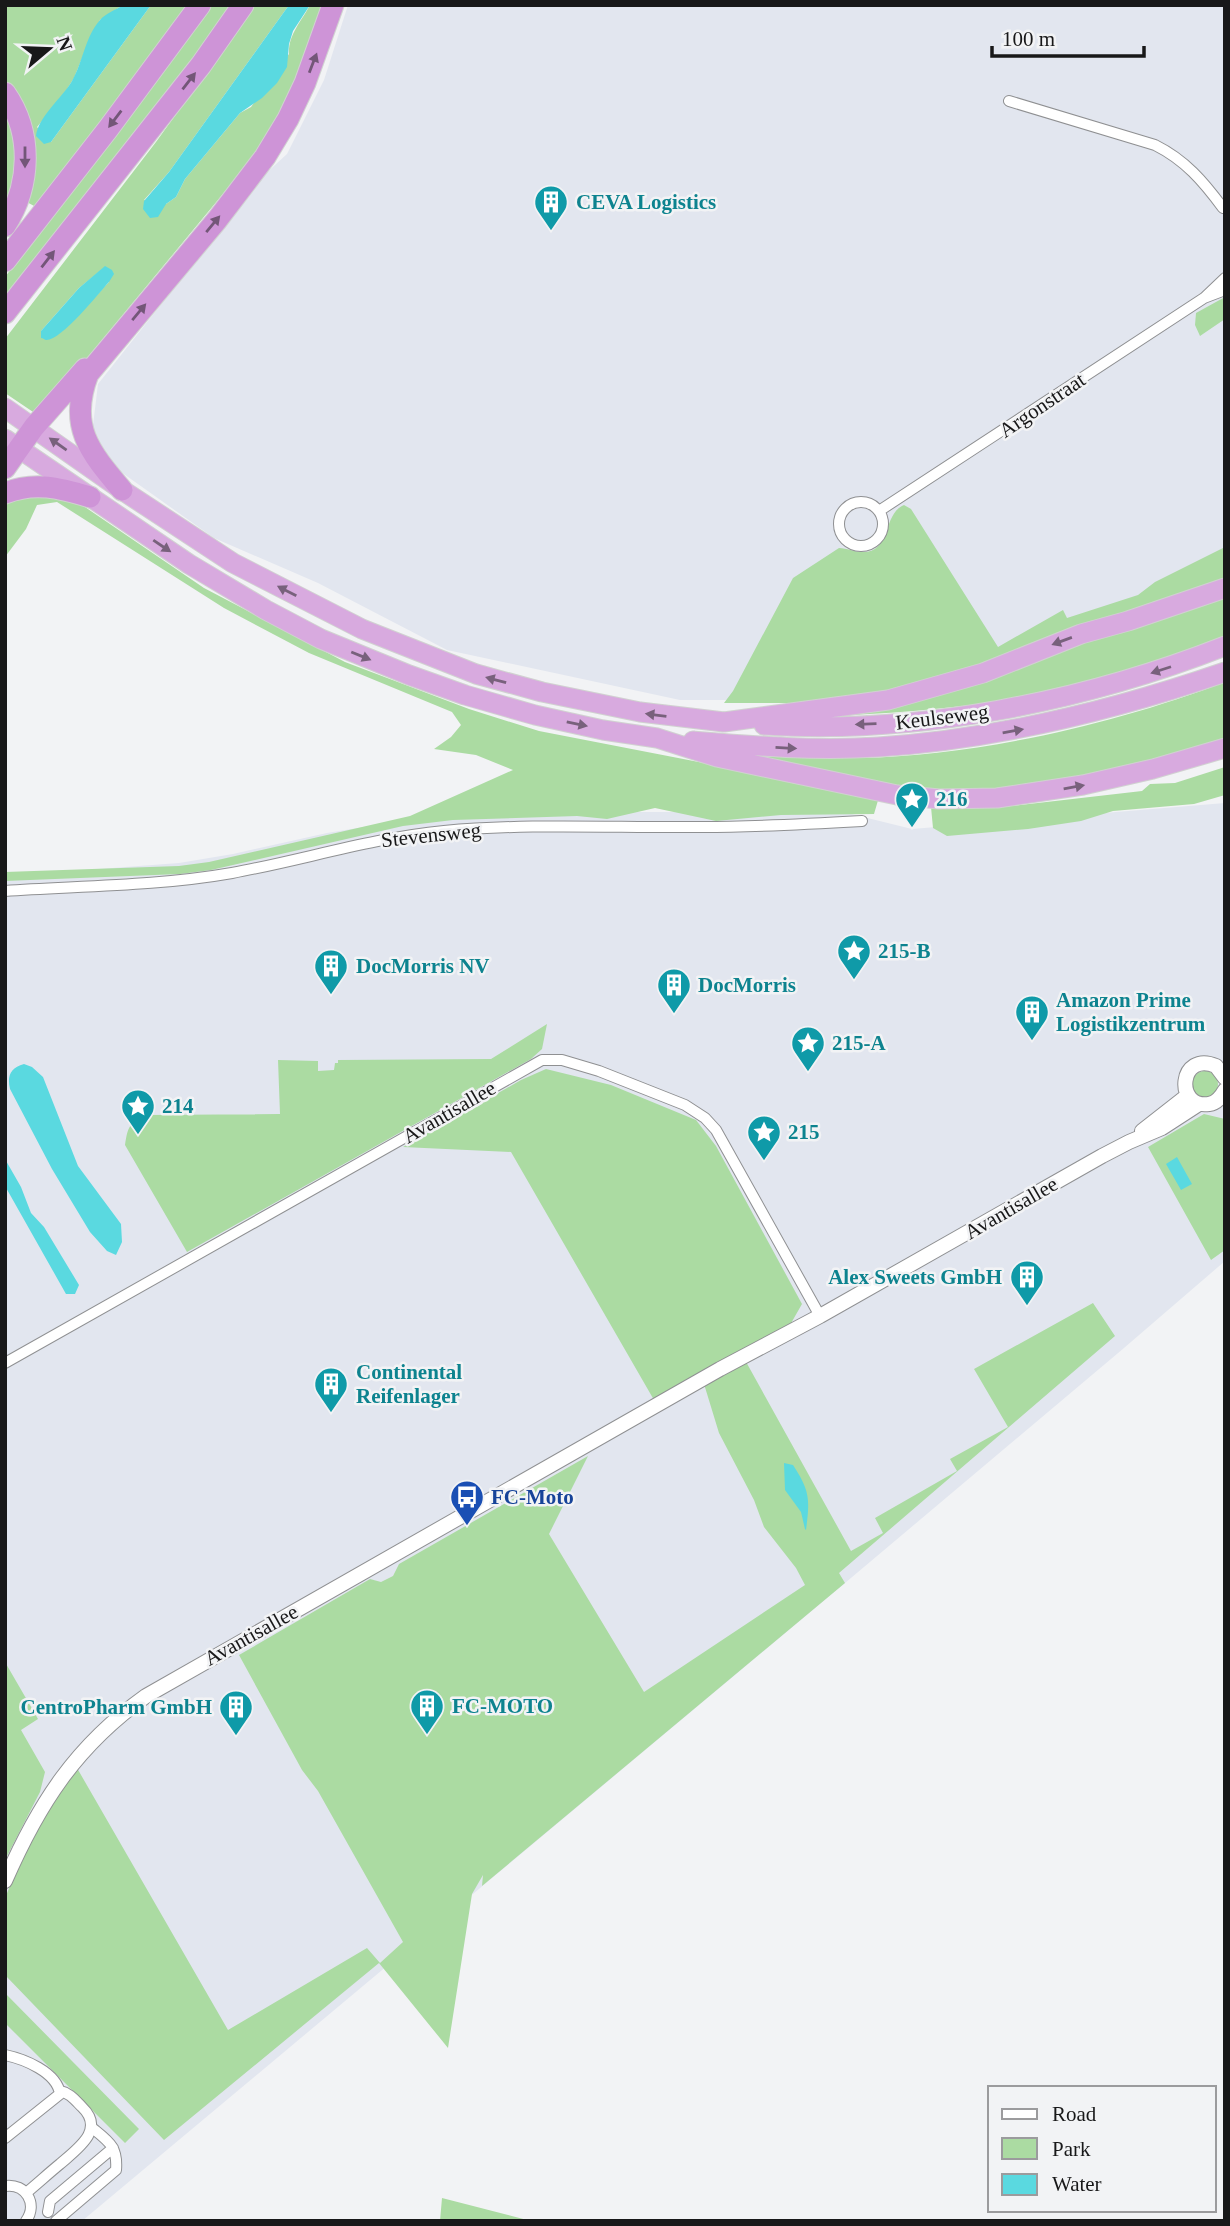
<svg xmlns="http://www.w3.org/2000/svg" width="1230" height="2226" font-family="'Times New Roman',serif">
<rect width="100%" height="100%" fill="#f2f3f5"/>
<!-- built -->
<path fill="#e2e6ef" d="M348,5H1225V569L952,681L849,700H680L447,650L318,583L214,538L90,450L98,384L263,176L287,154L324,80Z
M1225,803V1261L1124,1348L845,1583L82,2221H5V876L179,863L233,854L327,833L382,824L563,812H674L823,807L912,829Z"/>
<!-- green -->
<path fill="#abdba2" fill-rule="evenodd" d="M5,5H123L100,20L91,36L74,78L62,97L37,127L51,142L151,5H190L36,207L23,200L5,85Z
M209,5H230L191,61L5,308V277L142,100Z
M255,5H289L169,172L144,200L166,204L176,197L185,179L240,113L251,107L289,54C288,35 301,22 310,5H324L281,118L256,154L39,416L5,393V339L156,142ZM105,267L109,282L78,315L41,331L79,288Z
M5,110L18,137L11,194L5,205Z
M1225,297V319L1200,336L1195,325L1196,313Z
M27,492L82,505L204,588L345,662L469,709L539,731L879,797L874,814L781,815L716,821L655,808L607,819L577,816L453,820L403,826L211,870L180,874L5,881V872L179,866L209,862L410,816L513,770L476,755L434,749L451,737L461,725L452,712L309,653L224,608L57,502L37,505L26,529L5,557V499Z
M904,505L911,509L998,647L1063,610L1067,618L1138,595L1155,582L1225,547V580L950,678L829,703H724L733,691L793,578L839,548C847,548 854,552 862,552C892,553 882,514 904,505Z
M1225,596V637C1160,660 1094,684 1026,697C956,709 885,714 814,717L947,688Z
M1225,682V743L1024,791L929,794L731,754C774,756 817,758 860,758C976,756 1116,724 1225,682Z
M1225,767V795L1194,804L1113,811L1081,821L1028,829L947,836L933,828L931,807H1002L1142,791L1150,784L1175,783Z
M547,1024L542,1049L531,1059L187,1252L125,1145C128,1126 129,1124 146,1115L280,1114L278,1060L318,1061V1071L334,1070L335,1063H338V1060L491,1059Z
M546,1069L611,1085L696,1120L716,1146L802,1304L790,1325L654,1400L511,1152L403,1147L521,1080Z
M1192 1084a13 13 0 1 1 26 0a13 13 0 1 1-26 0Z
M1204,1114L1225,1119V1250L1211,1260L1148,1147Z
M1093,1303L1115,1336L839,1573L845,1583L482,1886L483,1875L472,1894L448,2048L379,1963L164,2140L5,1975V1898L22,1857L52,1800L77,1768L228,2030L367,1948L380,1963L403,1942L318,1791L302,1770L239,1655L370,1579L381,1582L393,1576L399,1564L588,1456L549,1534L644,1692L805,1585L796,1568L764,1527L754,1500L719,1433L704,1384L745,1360L851,1551L883,1533L875,1518L957,1471L950,1459L1008,1427L974,1369Z
M5,1662L38,1719L21,1730L45,1772L40,1792L5,1860Z
M5,1993L139,2129L125,2143L5,2023Z
M442,2198L531,2221H440Z"/>
<!-- water -->
<path fill="#5ad9e0" d="M123,5H151L51,142L44,144L36,136C38,117 62,98 72,81C83,62 85,37 100,20C106,13 116,10 123,5Z
M289,5H310L293,31L289,44L287,67L277,83L262,98L240,113L185,179L176,197L166,204L158,217L150,218L143,209L144,201L169,172Z
M105,266L112,270L114,274L109,282C98,294 61,341 46,340C45,340 43,338 41,338V331L79,288Z
M24,1064L32,1067L43,1077L78,1166L121,1224L122,1242L116,1255L107,1251L90,1232L52,1169L10,1089C7,1076 10,1068 24,1064Z
M1177,1157L1192,1184L1181,1190L1166,1164Z
M5,1159L21,1187L31,1213L44,1227L79,1285L75,1294H66L5,1186Z
M784,1463L793,1465C810,1491 810,1499 806,1530L805,1529L801,1512L785,1490Z"/>
<g fill="none" stroke-linecap="round" stroke-linejoin="round">
<!-- minor casing -->
<g stroke="#8f9092" stroke-width="12">
<path id="minor" d="M1009,101L1155,145C1185,160 1203,181 1223,208
M1225,278L1204,298L1225,290
M839 524a22 22 0 1 1 44 0a22 22 0 1 1-44 0Z
M879,511L1204,298
M5,891C80,886 158,886 232,873C303,860 372,838 444,831C530,823 617,828 703,827C756,827 809,824 862,821
M5,1363L542,1060H562L599,1071L685,1105L705,1118L716,1130L820,1316
M5,2055C24,2059 57,2072 60,2094L5,2138
M5,2186C26,2183 38,2204 26,2221
M26,2193C38,2183 49,2173 60,2164C77,2149 106,2130 82,2107C75,2100 70,2093 60,2091
M48,2212L50,2201L113,2148
M56,2221L116,2170C118,2146 108,2141 91,2127"/>
</g>
<!-- tertiary casing -->
<g stroke="#8f9092" stroke-width="16">
<path id="tertiary" d="M1225,1078L1216,1066C1179,1050 1174,1109 1209,1104C1217,1103 1221,1097 1225,1090
M1142,1131L1188,1095
M5,1881C39,1803 76,1746 146,1696L720,1369L820,1316L1102,1156L1129,1142L1162,1128L1199,1104"/>
</g>
<!-- trunk casing -->
<g stroke="#d1d1d1" stroke-width="21">
<path id="trunk" d="M5,408L122,490L233,563L362,629L476,674L542,692L640,712L724,722L888,700L983,673L1081,634L1128,621L1225,588
M5,439L189,564L266,610L321,639L409,675L465,695L535,715L603,730L657,738L717,757L897,795L939,799L997,798L1083,785L1153,769L1225,748
M764,725C917,735 1082,702 1225,646
M693,741C755,746 816,751 878,747C998,739 1112,711 1225,672"/>
</g>
<!-- motorway casing -->
<g stroke="#d1d1d1" stroke-width="23">
<path id="motorway" d="M5,93C33,133 31,185 5,226
M5,261L108,129L200,5
M5,313L201,65L243,5
M5,468L34,427L85,369
M122,490C89,451 68,426 88,374L217,220L265,157L288,119L305,83L333,5
M5,493C35,481 60,488 90,497"/>
</g>
<!-- minor -->
<use href="#minor" stroke="#fff" stroke-width="10"/>
<!-- tertiary -->
<use href="#tertiary" stroke="#fff" stroke-width="14"/>
<!-- trunk -->
<use href="#trunk" stroke="#d8aadf" stroke-width="19"/>
<!-- motorway -->
<use href="#motorway" stroke="#ce94d7" stroke-width="21"/>
</g>
<!-- one-way arrows -->
<defs><path id="oneway-solid" d="M-6-.8H1V-3.2L6.5 0L1 3.2V.8H-6Z" transform="scale(1.75)"/></defs>
<g fill="#735678">
<use href="#oneway-solid" transform="translate(313 63) rotate(-69)"/>
<use href="#oneway-solid" transform="translate(189 81) rotate(-52)"/>
<use href="#oneway-solid" transform="translate(115 119) rotate(127)"/>
<use href="#oneway-solid" transform="translate(25 157) rotate(90)"/>
<use href="#oneway-solid" transform="translate(213 224) rotate(-50)"/>
<use href="#oneway-solid" transform="translate(48 259) rotate(-52)"/>
<use href="#oneway-solid" transform="translate(139 312) rotate(-50)"/>
</g>
<g fill="#78617c">
<use href="#oneway-solid" transform="translate(58 444) rotate(-145)"/>
<use href="#oneway-solid" transform="translate(162 546) rotate(34)"/>
<use href="#oneway-solid" transform="translate(287 591) rotate(-153)"/>
<use href="#oneway-solid" transform="translate(1062 641) rotate(160)"/>
<use href="#oneway-solid" transform="translate(361 656) rotate(22)"/>
<use href="#oneway-solid" transform="translate(1161 670) rotate(162)"/>
<use href="#oneway-solid" transform="translate(496 680) rotate(-165)"/>
<use href="#oneway-solid" transform="translate(656 715) rotate(-173)"/>
<use href="#oneway-solid" transform="translate(577 724) rotate(12)"/>
<use href="#oneway-solid" transform="translate(866 724) rotate(178)"/>
<use href="#oneway-solid" transform="translate(1013 731) rotate(-10)"/>
<use href="#oneway-solid" transform="translate(786 748) rotate(3)"/>
<use href="#oneway-solid" transform="translate(1074 787) rotate(-10)"/>
</g>
<!-- icons -->
<defs>
<g id="building-pin" transform="scale(1.75)"><path d="M0 17L-7.5 6A9.5 9.5 0 1 1 7.5 6Z" fill="#0f9aa8" stroke="#f2f3f5"/><path d="M-4-6H4V6H1V3H-1V6H-4ZM-2.5-4.3h1.7v1.8h-1.7ZM.8-4.3h1.7v1.8H.8ZM-2.5-1h1.7V.8h-1.7ZM.8-1h1.7V.8H.8Z" fill="#fff"/></g>
<g id="sight-pin" transform="scale(1.75)"><path d="M0 17L-7.5 6A9.5 9.5 0 1 1 7.5 6Z" fill="#0f9aa8" stroke="#f2f3f5"/><path d="M0-6L1.8-2.2L6-1.7L2.9 1.2L3.7 5.4L0 3.3L-3.7 5.4L-2.9 1.2L-6-1.7L-1.8-2.2Z" fill="#fff"/></g>
<g id="bus-pin" transform="scale(1.75)"><path d="M0 17L-7.5 6A9.5 9.5 0 1 1 7.5 6Z" fill="#1a4fb4" stroke="#f2f3f5"/><path d="M-5-6H5V4H4V6H2V4H-2V6H-4V4H-5ZM-3.5-4V0h7V-4ZM-3.5 1.2v1.5H-2V1.2ZM2 1.2v1.5H3.5V1.2Z" fill="#fff"/></g>
</defs>
<g fill-rule="evenodd">
<use href="#building-pin" x="551" y="202"/>
<use href="#sight-pin" x="912" y="799"/>
<use href="#sight-pin" x="854" y="951"/>
<use href="#building-pin" x="331" y="966"/>
<use href="#building-pin" x="674" y="985"/>
<use href="#building-pin" x="1032" y="1012"/>
<use href="#sight-pin" x="808" y="1043"/>
<use href="#sight-pin" x="138" y="1106"/>
<use href="#sight-pin" x="764" y="1132"/>
<use href="#building-pin" x="1027" y="1277"/>
<use href="#building-pin" x="331" y="1384"/>
<use href="#bus-pin" x="467" y="1497"/>
<use href="#building-pin" x="427" y="1706"/>
<use href="#building-pin" x="236" y="1707"/>
</g>
<g text-anchor="middle" stroke-width="5" stroke-linejoin="round" paint-order="stroke">
<!-- culture labels -->
<g font-size="21" font-weight="bold" fill="#0d838f" stroke="#f2f3f5" text-anchor="start">
<text x="576" y="209">CEVA Logistics</text>
<text x="936" y="806">216</text>
<text x="878" y="958">215-B</text>
<text x="356" y="973">DocMorris NV</text>
<text x="698" y="992">DocMorris</text>
<text x="1056" y="1007">Amazon Prime<tspan x="1056" dy="24">Logistikzentrum</tspan></text>
<text x="832" y="1050">215-A</text>
<text x="162" y="1113">214</text>
<text x="788" y="1139">215</text>
<text x="1002" y="1284" text-anchor="end">Alex Sweets GmbH</text>
<text x="356" y="1379">Continental<tspan x="356" dy="24">Reifenlager</tspan></text>
<text x="452" y="1713">FC-MOTO</text>
<text x="212" y="1714" text-anchor="end">CentroPharm GmbH</text>
</g>
<!-- street labels -->
<g font-size="21" fill="#181819" stroke="#f2f3f5">
<text transform="translate(1042 405) rotate(-34)" y="7">Argonstraat</text>
<text transform="translate(942 717) rotate(-7)" y="7">Keulseweg</text>
<text transform="translate(431 835) rotate(-6)" y="7">Stevensweg</text>
<text transform="translate(449 1112) rotate(-30)" y="7">Avantisallee</text>
<text transform="translate(1011 1208) rotate(-30)" y="7">Avantisallee</text>
<text transform="translate(251 1635) rotate(-29)" y="7">Avantisallee</text>
</g>
<!-- transit labels -->
<g font-size="21" font-weight="bold" fill="#164399" stroke="#f2f3f5" text-anchor="start">
<text x="491" y="1504">FC-Moto</text>
</g>
</g>
<!-- border -->
<rect width="1230" height="2226" fill="none" stroke="#181819" stroke-width="14"/>
<!-- legend -->
<rect x="988" y="2086" width="228" height="126" fill="#f2f3f5" stroke="#9b9b9d" stroke-width="2"/>
<rect x="1002" y="2109" width="35" height="10" fill="#ffffff" stroke="#9b9b9d" stroke-width="2"/>
<text x="1052" y="2121" font-size="21" fill="#181819">Road</text>
<rect x="1002" y="2138" width="35" height="21" fill="#abdba2" stroke="#9b9b9d" stroke-width="2"/>
<text x="1052" y="2156" font-size="21" fill="#181819">Park</text>
<rect x="1002" y="2174" width="35" height="21" fill="#5ad9e0" stroke="#9b9b9d" stroke-width="2"/>
<text x="1052" y="2191" font-size="21" fill="#181819">Water</text>
<!-- north arrow -->
<g transform="translate(49 49) rotate(71)" stroke="#f2f3f5" stroke-width="5" paint-order="stroke">
<path d="M0-5L12 26L0 18L-12 26Z" fill="#181819"/>
<text y="-10" font-size="19" font-weight="bold" text-anchor="middle" fill="#181819">N</text>
</g>
<!-- scale -->
<path d="M992 46v10h152v-10" fill="none" stroke="#181819" stroke-width="3.5"/>
<text x="1002" y="46" font-size="21" fill="#181819" stroke="#f2f3f5" stroke-width="5" paint-order="stroke">100 m</text>
</svg>
